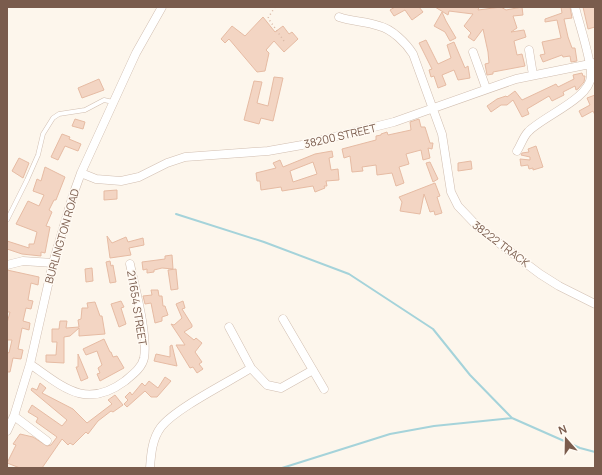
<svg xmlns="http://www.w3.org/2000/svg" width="602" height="475" font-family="Manrope,sans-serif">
<rect width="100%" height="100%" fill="#fdf6ec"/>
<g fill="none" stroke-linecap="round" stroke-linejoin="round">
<!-- stream -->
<path stroke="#a5d3da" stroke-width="2" d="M176,214L264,242L349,274L433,329L470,375L512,418L580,448L595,452
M282,468L390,434L434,426L512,418"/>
</g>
<!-- building -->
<path fill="#f3d5c3" stroke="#e6bba3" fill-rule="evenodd" d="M395,7H419L423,12L412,20L405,10L394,16L390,10Z
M435,7H479L478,10L501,7L506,10L522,7L523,15L513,16L517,28L511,32L524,30L526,37L514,41L517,55L522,54L525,66L493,72V74L487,75L485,64L489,63L488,52L483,29L474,41L468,37L471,33L464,26L473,14L449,11L448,15Z
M561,7H570L572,18L564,19L568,37L572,48H575L577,61L571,62L570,56L563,57L562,55L543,62L540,55L545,54L542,42L561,38L557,20L545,22V19L562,13Z
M583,7H595V27L588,29Z
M442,12L446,21L456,38L450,41L445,32L434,26Z
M263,17L275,32L283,26L289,34L292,32L298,39L284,52L274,41L266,50L269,53L265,71L257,72L229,39L225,43L221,39L232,26L245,36Z
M426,40L438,64L451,58L447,45L454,42L465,68L468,66L470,78L458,80L454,70L442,75L446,85L438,88L434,76L431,77L429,70L432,69L419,43Z
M582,73L583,76H585L584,82L578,89L576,90L575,86L563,92L564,95L552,101L549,96L527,109L529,114L522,117L513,100L507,105H501L491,112L487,106L497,99L506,96L507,97L515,91L522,100L556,84L558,87L574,79L573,75Z
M274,77L283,78L273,121L261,118L259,124L244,120L254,81L262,82L257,103L268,106Z
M99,79L104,90L82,98L78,88Z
M595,95V115L593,111L582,117L579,111L590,105L587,98Z
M75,119L85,122L83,129L72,126Z
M419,119L421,127H425L430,143H433L432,149L428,148L430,158L423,160L421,150L406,154L409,164L399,167L404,183L396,186L392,173L377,175L376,165L362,167L363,171L352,172L350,156L344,158L342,149L376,140V136L381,135V134L387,132L388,135L411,130L410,122Z
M62,134L70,137L69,139L81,144L78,151L65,146L58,160L51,157Z
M536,146L543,167L533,170V168L529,169L528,165L521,166L520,159L530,160V157L521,155L522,153L529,152L528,149Z
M332,151L333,157L329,158L331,170L338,169L339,180L326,181L327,186H324L325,188L315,192L313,186L282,191L281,187L261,190L260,181H257L256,173L276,168L273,163L280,160L283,167L315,154ZM313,162L317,174L293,182L290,171Z
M19,158L29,163L23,178L12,171Z
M471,161L472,169L458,171V163Z
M430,162L438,179L433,182L426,163Z
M45,167L65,177L56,200H54L49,210L52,212L46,226L50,227L45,253L41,252V256L22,254L7,249V241L29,248V244H34L37,232L16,224L28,201L39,206L44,195L33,191L37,179L41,181Z
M435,183L440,196L437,197L442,213L435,215L434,211L430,212L424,194L420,214L400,211L402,202L399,197Z
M117,190V199L104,200V191Z
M107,236L112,243L126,237L128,242L143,238L144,245L129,248L131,255L110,258Z
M172,255L173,269L162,268L154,270V272L147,273V269L143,270L142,262L165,259V256Z
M110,261L111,266L113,265L116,282L110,283L106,262Z
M92,268L93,281L86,282L85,269Z
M176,269L178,289L171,290L168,270Z
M7,270L39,277L38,285L31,283L28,300L33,301L31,309L26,308L23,321L30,323L29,330L22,328L18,349L23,350L21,359L13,358L10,372H7V352L9,353L12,340H7V323L10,312H7Z
M151,290H158L159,296H162L163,306H165L168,315L162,317V321L155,323L151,303L145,304L143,296L152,295Z
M121,301L124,307L121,308L126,324L119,327L111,304Z
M183,301L185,308L182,309L192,325V327L184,332L194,340L196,338L202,343L195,352L202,362L199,364L203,369L197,373L193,367L190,368L176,345H185L171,324L174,325L182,318L176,304Z
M95,302L100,316H102L105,334L79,336V328L70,336L64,337V363L46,362V355H56L57,342H52V329H59L60,321H67L66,328L79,327L78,320L81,319L82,308H88L87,303Z
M104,339L110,352H111L113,357L117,356L124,368L100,381L97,374L100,373L98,368L102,365L97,351L86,355L83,349Z
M172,345L177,366L154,361L156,354L170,357V346Z
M78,354L88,378L81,381L76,367H78Z
M165,377L171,381L157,397H151L145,391L127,407L124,404L128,400L125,397L130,392L132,395L142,383L145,386L149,381L158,388Z
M40,383L46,388L42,393L73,409L87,423L112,404L108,400L115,395L123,405L113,412L111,411L98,421L88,434L86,432L73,445L70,443L68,445L62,439L42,468H20L7,463L16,445L13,444L20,434L33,437L47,446L51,445L57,437L36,422L38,418L28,412L32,405L62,426L67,420L31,390L32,388L37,390Z"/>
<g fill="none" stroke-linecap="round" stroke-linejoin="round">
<!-- service casing -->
<g stroke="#d1beb0" stroke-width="5">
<path id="service" d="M7,220L27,180L38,155L43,134L53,118L59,114L85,110L104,100L113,102"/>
</g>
<!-- minor casing -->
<g stroke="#d1beb0" stroke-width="9">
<path id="minor" d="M339,17C353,22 366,21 379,26C392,29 406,43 413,54L442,134L451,192L458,206L479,228L540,274L559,286L595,304
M529,50L533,75
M473,52L486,88
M517,151C521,145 523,137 528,132C543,116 590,99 591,76C592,61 579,24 575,7
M81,173L96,179L121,181L139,177L167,163L185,157L268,151L302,145L394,122L516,79L595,63
M7,265L23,261L53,263
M283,319L324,389
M229,327L251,368L267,385L281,388L313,370
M30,364C63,387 86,410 125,381C132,375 142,368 144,358C148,335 135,288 130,264
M14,416L47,441
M7,431L14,416L30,364L53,263L73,195L81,173L136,53L162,7
M150,468C151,454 152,439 161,427C176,408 229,382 251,368"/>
</g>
<!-- path -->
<path stroke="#d9b8a5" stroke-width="1.5" stroke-dasharray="1 3" stroke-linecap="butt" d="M275,7L268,18L284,41"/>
<!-- service -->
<use href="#service" stroke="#fff" stroke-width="4"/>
<!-- minor -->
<use href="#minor" stroke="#fff" stroke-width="8"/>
</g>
<g text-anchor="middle" stroke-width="3" stroke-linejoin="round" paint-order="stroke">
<!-- street labels -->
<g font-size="11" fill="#7a5c4d" stroke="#fffaf3">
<text transform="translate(340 136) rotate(-13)" y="4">38200 STREET</text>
<text transform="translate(62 236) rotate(-74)" y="4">BURLINGTON ROAD</text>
<text transform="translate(501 244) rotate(37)" y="4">38222 TRACK</text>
<text transform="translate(137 308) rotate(81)" y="4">211654 STREET</text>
</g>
</g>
<!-- border -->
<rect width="602" height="475" fill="none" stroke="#7a5c4d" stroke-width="16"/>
<!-- north arrow -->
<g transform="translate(566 439) rotate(340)" stroke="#fffaf3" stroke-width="3" paint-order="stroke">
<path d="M0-3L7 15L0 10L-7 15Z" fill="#7a5c4d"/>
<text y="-6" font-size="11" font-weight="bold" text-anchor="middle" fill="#7a5c4d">N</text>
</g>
</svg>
